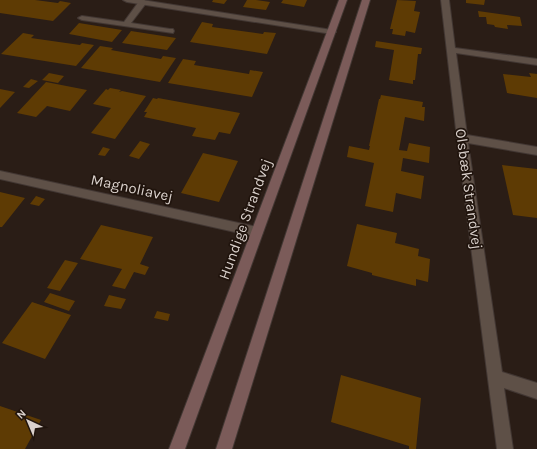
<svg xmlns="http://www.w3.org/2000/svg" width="537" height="449" font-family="Karla,sans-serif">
<rect width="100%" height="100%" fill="#2a1d16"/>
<!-- building -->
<path fill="#5e3b04" d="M0,0H35L58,3L60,1L71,3L53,21L0,13Z
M213,0H227L224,4L212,2Z
M247,0H256L270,2L266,10L243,7Z
M283,0H307L304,7L281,3Z
M397,0L416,1L414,11L420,12L415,33L406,31L405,36L392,34L393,29H390Z
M466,0H485L484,5L466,3Z
M478,11L520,17L522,26L507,25L508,29L495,27L494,25L487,24L486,17H479Z
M202,22L213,24L212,27L263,34L264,32L276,33L267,54L190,42Z
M79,23L122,30L112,42L69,34Z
M131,31L176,38L167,50L122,43Z
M23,33L34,35L31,38L80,45L82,43L94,45L76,66L1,54Z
M376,41L422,48L421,54H418L415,80H413V84L389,80L394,50L375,47Z
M100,46L113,48L111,50L161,59L163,56L176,58L160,82L81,68Z
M183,59L196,61L194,65L249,74L250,70L263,72L252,97L168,83Z
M49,73L64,76L58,83L42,80Z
M529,73L537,74V98L507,93L503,74L531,77Z
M31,79L38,81L29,88L23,87Z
M46,82L87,90L70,111L47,106L36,117L17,113Z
M110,88L121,90L119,92L122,91L146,96L115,139L91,133L111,108L93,104L106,89L108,90Z
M0,89L15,92L0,108Z
M381,95L423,102L422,107H425L424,121L405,117L399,150L407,151L409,143L430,147L429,163L403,158L401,171L424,176L421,199L396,193L393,212L365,206L374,163L347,157L349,146L369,150L370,146H369L379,99H380Z
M153,98L157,99L158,98L240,113L230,134L219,132L215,140L192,136L196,128L144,117L147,112H144Z
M140,141L150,144L139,159L129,156Z
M103,147L110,149L105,156L98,155Z
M203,153L238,161L219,202L181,193Z
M502,165L537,169V218L513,215Z
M0,192L25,198L2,227H0Z
M36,196L45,199L39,206L30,204Z
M357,224L397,233L395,243L419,249L418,256L430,259L428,282L416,279V286L372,275V273L347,266Z
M101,225L153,237L140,264L149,267L145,275L134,272L125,289L112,286L122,269L80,259Z
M65,260L78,263L60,291L47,288Z
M50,293L75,301L69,311L44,302Z
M109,295L126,299L121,309L104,306Z
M32,302L71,315L45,359L2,343Z
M157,311L170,314L168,321L154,318Z
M341,375L421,398L416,449H409V446L331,422Z
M0,406L41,420L25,449H0Z"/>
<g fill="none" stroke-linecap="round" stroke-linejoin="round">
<!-- service casing -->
<g stroke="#423733" stroke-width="2">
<path id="service" d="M140,0H144L147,2L131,23L170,29H173L174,31L173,33L82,20L78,18L82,16L124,22Z"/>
</g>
<!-- minor casing -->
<g stroke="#423733" stroke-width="2">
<path id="minor" d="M123,0H142L332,30L336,32L332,34L127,2Z
M441,0H449L455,48L537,59V65L456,53L467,135L537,147V155L468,143L502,372L537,383V399L504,388L513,449H497L457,138Z
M0,171L257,227L261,228L263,232L261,236L257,237L0,179Z"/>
</g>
<!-- secondary casing -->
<g stroke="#423733" stroke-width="2">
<path id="secondary" d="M339,0H347L185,449H169Z
M362,0H370L232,449H216Z"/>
</g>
<!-- service -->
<use href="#service" fill="#5e5047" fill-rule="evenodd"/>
<!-- minor -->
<use href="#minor" fill="#5e5047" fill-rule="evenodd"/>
<!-- secondary -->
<use href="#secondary" fill="#7b5b59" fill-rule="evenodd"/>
</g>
<g text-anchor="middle" stroke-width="3.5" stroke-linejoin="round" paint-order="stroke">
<!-- street labels -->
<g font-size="15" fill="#dad1cc" stroke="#20140d">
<text transform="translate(132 188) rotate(12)" y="5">Magnoliavej</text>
<text transform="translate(469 189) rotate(82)" y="5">Olsbæk Strandvej</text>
<text transform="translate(245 219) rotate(-70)" y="5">Hundige Strandvej</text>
</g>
</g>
<!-- north arrow -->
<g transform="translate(28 421) rotate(316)" stroke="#20140d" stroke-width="3" paint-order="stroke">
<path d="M0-3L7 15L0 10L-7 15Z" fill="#dad1cc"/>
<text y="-6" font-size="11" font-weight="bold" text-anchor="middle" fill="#dad1cc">N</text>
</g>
</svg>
